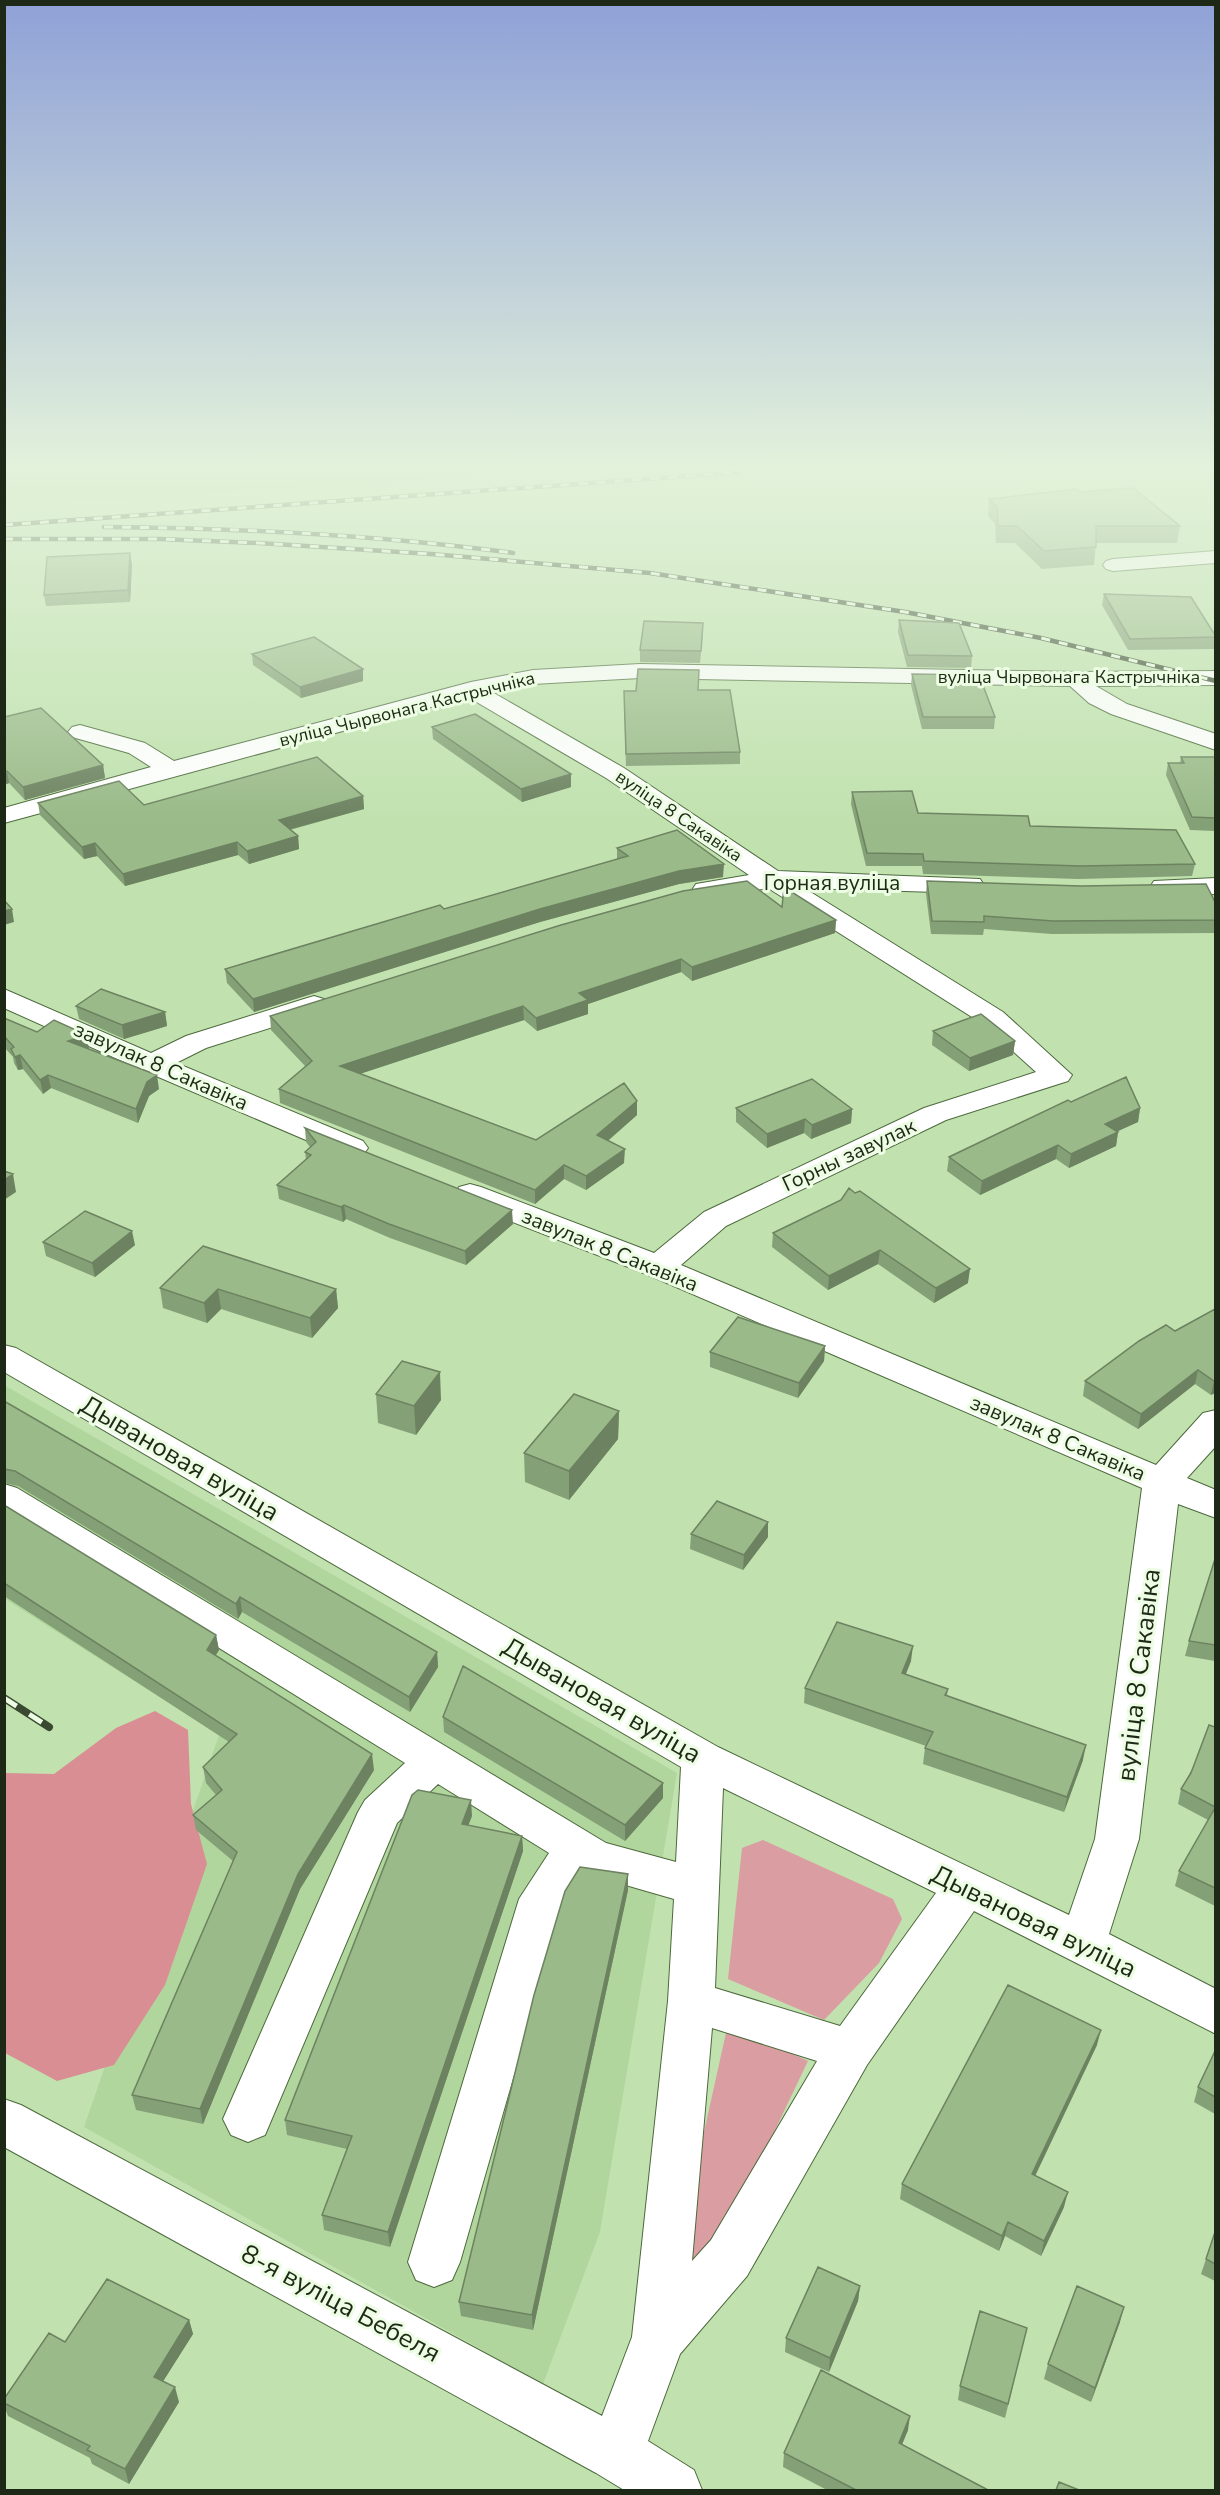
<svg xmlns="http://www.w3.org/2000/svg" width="1220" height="2495" font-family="'Nunito Sans',sans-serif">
<rect width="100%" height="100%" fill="#c1e2af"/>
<!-- built -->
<path fill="#b1d69d" d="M5,472H544L5,506Z
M4,1385L677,1773L600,2232L543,2384L84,2127L219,1735L5,1599Z"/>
<!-- green -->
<path fill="#da9da1" d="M763,1840L893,1899L902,1919L879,1963L824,2020L728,1979L742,1848Z
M728,2024L808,2061L733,2218L691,2263L680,2240Z"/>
<!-- forest -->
<path fill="#d98e93" d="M155,1711L188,1730L191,1804L207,1864L165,1985L114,2065L57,2081L5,2053V1773L54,1774L116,1728Z"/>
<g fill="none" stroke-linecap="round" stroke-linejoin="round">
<!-- minor casing -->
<g stroke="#4c693c" stroke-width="2">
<path id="minor" d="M1216,551V563L1113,571L1106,569L1103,565L1106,561L1113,559Z
M640,664L1076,672L1216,671V685L1096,686L1127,704L1216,734V750L1111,714L1089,703L1070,686L640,678L533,684L492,692L624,768L778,871L980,879L984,885L980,891L971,893L804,888L1003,1012L1072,1075L1068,1081L946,1120L726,1226L681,1265L1156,1465L1203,1413L1216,1410V1446L1187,1478L1216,1490V1518L1178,1504L1139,1839L1109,1934L1216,1989V2034L974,1911L867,2065L747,2276L680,2354L648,2441L694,2470L702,2490H624L596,2473L4,2147V2099L21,2105L602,2416L632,2337L668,2001L674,1899L584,1873L563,1905L460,2262L452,2280L434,2287L416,2280L408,2262L519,1899L549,1853L438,1784L397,1823L265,2135L248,2142L231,2135L223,2119L358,1812L365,1800L405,1763L4,1515V1484L17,1488L606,1843L676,1862L681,1767L4,1372V1345L16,1348L718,1747L1069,1915L1095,1839L1142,1488L646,1274L459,1201L454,1194L459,1187L470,1184L481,1187L654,1253L704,1212L924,1108L1036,1072L983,1024L768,888L705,898L696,896L692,890L696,884L749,875L606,778L468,697L4,823V808L151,767L129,753L72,737L68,732L72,727L80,725L145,743L174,761L471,682L533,670ZM723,1788L936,1893L840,2026L715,1988ZM712,2028L817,2061L711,2240L692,2261Z
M1216,878V894L1163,895L1154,893L1150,887L1154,881Z
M4,989L151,1053L186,1036L304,999L314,996L324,999L328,1005L324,1011L206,1048L176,1063L363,1141L368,1148L363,1155L352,1157L341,1155L142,1070L4,1008Z"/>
</g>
<!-- minor -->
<use href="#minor" fill="#fff" fill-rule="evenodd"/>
<!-- rail-far1 casing -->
<g stroke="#3a4a31" stroke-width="4.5">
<path id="rail-far1" d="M4,525L744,472
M104,527C241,528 377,535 513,553
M4,539H160L259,543L431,554L650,573L905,612L1041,638L1216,681"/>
</g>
<!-- rail casing -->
<g stroke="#3a4a31" stroke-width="8">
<path id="rail" d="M4,1698L49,1727"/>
</g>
<!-- rail-far1 -->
<use href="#rail-far1" stroke="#ecfde3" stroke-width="3" stroke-dasharray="9" stroke-linecap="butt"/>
<!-- rail -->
<use href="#rail" stroke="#ecfde3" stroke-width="5" stroke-dasharray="15" stroke-linecap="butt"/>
</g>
<!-- wall -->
<path fill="#84a076" d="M1080,492L1180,526L1177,543H1096L1094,565L1042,569L1015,543H996L995,524L988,516L989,499Z
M132,564L130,602L46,606L44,595Z
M1104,594L1215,635V649L1128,650L1102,605Z
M899,620L972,656L971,668L907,667L898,632Z
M703,634L700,663L640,662V650Z
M252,654L363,669V681L301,698L253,665Z
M912,674L995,717L994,729H922L911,685Z
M698,690L740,752V764L626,766L624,702Z
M4,717L103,765L105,778L25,800L9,783L4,785Z
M432,727L571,774V787L522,802L433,739Z
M1181,757H1215V831L1190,830L1166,775L1168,763H1180Z
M852,792L918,813L1030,826L1195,864L1192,876L1079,879L923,874L922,866H866L851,804Z
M363,796L364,809L290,830L298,836L299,849L249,864L238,855L125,886L97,856L84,859L40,815L38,803L144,805Z
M617,848L723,877L679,884L540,922L254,1012L227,983L225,969L444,909L617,860Z
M927,881L1215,902V933L1052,934L984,929L983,935L931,934L926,894Z
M782,907L836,920L835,933L692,981L681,972L588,1004V1014L537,1031L524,1020L360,1074L536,1140L637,1101V1115L608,1141L624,1163L586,1190L564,1179L535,1204L280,1103L279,1089L306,1067L271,1030L270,1016Z
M76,1006L165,1012L167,1026L124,1039L79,1019Z
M4,1018L37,1032L89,1049L159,1089L149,1096L138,1123L51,1088L43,1094L23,1069L18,1070L14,1063L13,1057L4,1047Z
M933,1031L1015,1041L1013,1055L969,1071L932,1045Z
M1071,1102L1140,1108L1138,1122L1117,1131L1118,1132L1116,1146L1069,1168L1056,1159L980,1195L947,1171L949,1157Z
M736,1108L852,1109L851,1123L811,1139L804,1133L767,1148L736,1122Z
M305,1128L513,1224L466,1265L390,1238L346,1219L343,1222L279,1199L277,1185L306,1159L305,1152L310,1147L306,1142Z
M841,1200L968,1283L934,1303L878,1264L828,1290L772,1247L773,1233Z
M43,1242L135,1245L95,1277L46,1256Z
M160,1288L336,1289L338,1308L312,1338L221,1309L207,1323L163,1308Z
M1215,1309V1393L1211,1395L1195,1384L1138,1429L1083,1396L1085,1381Z
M825,1346L824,1361L798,1398L710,1367V1352Z
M376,1394L441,1400L416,1435L378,1423Z
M4,1401L437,1652L438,1667L410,1712L242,1612L238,1619L18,1486L4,1483Z
M619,1411L618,1439L569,1500L525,1482L524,1453Z
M4,1505L216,1635L219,1650L215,1656L374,1770L300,1889L203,2124L136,2110L132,2095L233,1861L196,1830L193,1815L216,1795L206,1783L203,1767L229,1742L4,1596Z
M768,1522V1537L743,1570L690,1549L691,1534Z
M1215,1559V1661L1185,1656L1189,1641Z
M911,1661L906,1674L948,1689L947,1696L1083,1760L1064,1812L923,1764L925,1748L926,1746L804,1703L805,1688Z
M443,1717L663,1783V1798L625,1841L444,1732Z
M1215,1727V1906L1175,1886L1179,1871L1208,1820L1178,1804L1181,1789Z
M472,1816L468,1825L522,1836L523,1851L390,2247L324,2230L322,2215L347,2149L287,2135L285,2120Z
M628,1874V1890L533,2330L461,2316L459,2302Z
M1097,2045L1035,2175L1064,2207L1041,2256L1005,2236L999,2251L900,2199L902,2184Z
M1215,2051V2114L1194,2102L1198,2087Z
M1215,2232V2281L1201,2274Z
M860,2286L858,2301L829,2372L785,2352L786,2338Z
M189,2320L193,2334L163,2381L179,2402L129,2484L92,2464L90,2458L8,2416L4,2406V2399L65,2342Z
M1120,2322L1091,2402L1044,2379L1048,2364Z
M1027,2328L1005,2418L958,2400L960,2386Z
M908,2430L902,2444L988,2490H827L783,2467L784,2453Z"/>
<!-- shaded-wall -->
<path fill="#6c8260" d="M130,553L132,564L130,602L128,590Z
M363,669V681L301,698L300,687Z
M103,765L105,778L25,800L23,787Z
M7,771L9,783L4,785V772Z
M571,774V787L522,802L521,789Z
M363,796L364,809L280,832L279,820Z
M298,836L299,849L249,864L247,851Z
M237,842L238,855L125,886L123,874Z
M95,843L97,856L84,859L82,847Z
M724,864L723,877L679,884L540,922L254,1012L253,999L540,909L679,871Z
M12,909L14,922L4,925V911Z
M836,920L835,933L692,981V967Z
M681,959V972L588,1004V1014L537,1031L536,1018L579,993Z
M523,1006L524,1020L341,1080L340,1066Z
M165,1012L167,1026L124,1039L122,1025Z
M87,1035L89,1049L68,1041Z
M1015,1041L1013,1055L969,1071L970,1058Z
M20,1055L23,1069L18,1070L15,1057Z
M48,1075L51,1088L43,1094L40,1080Z
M157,1075L159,1089L149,1096L138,1123L136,1109L147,1082Z
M637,1101V1115L598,1149L597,1135Z
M1140,1108L1138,1122L1103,1138L1105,1124Z
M852,1109L851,1123L811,1139L812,1125Z
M805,1119L804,1133L767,1148V1134Z
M1118,1132L1116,1146L1069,1168L1071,1154Z
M1058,1145L1056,1159L980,1195L982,1181Z
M625,1149L624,1163L586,1190V1176Z
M564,1165V1179L535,1204V1190Z
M13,1174L16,1192L4,1200V1180Z
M344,1205L346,1219L343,1222L341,1207Z
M512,1210L513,1224L466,1265L465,1251Z
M132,1231L135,1245L95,1277L92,1263Z
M880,1250L878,1264L828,1290L829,1276Z
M970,1269L968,1283L934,1303L936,1288Z
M218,1289L221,1309L207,1323L204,1303Z
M336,1289L338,1308L312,1338L310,1318Z
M825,1346L824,1361L798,1398L799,1383Z
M1198,1370L1195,1384L1138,1429L1141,1414Z
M440,1372L441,1400L416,1435L414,1406Z
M1215,1380V1393L1211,1395L1214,1381Z
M619,1411L618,1439L569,1500V1471Z
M768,1522V1537L743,1570L744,1555Z
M240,1597L242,1612L238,1619L236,1604Z
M216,1635L219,1650L209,1666L207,1650Z
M913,1646L911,1661L900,1688L902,1673Z
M437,1652L438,1667L410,1712L409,1697Z
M1086,1745L1083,1760L1064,1812L1067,1797Z
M372,1754L374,1770L300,1889L203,2124L200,2109L298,1874Z
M663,1783V1798L625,1841V1825Z
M471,1800L472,1816L463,1839L462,1824Z
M522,1836L523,1851L390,2247L388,2232Z
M628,1874V1890L533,2330L532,2315Z
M1101,2030L1097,2045L1029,2189L1032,2174Z
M1068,2192L1064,2207L1041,2256L1044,2241Z
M1008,2222L1005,2236L999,2251L1002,2236Z
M860,2286L858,2301L829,2372L830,2358Z
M1124,2307L1120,2322L1091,2402L1095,2388Z
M189,2320L193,2334L157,2391L154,2377Z
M175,2387L179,2402L129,2484L125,2469Z
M910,2416L908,2430L897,2457L899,2443Z"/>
<!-- building -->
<path fill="#9aba89" stroke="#6c8260" stroke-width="1.5" d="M1133,488L1180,526H1096V547L1044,551L1017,526H998L997,507L989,499L1076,489L1080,492Z
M130,553L128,590L44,595L47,557Z
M1104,594L1191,597L1215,635V637L1130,639Z
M899,620L959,623L972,656L908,655Z
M644,621L703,623L701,651L640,650Z
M314,637L363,669L300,687L252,654Z
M638,669L699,670L698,690H730L740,752L626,754L624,691H636Z
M912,674L979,675L995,717H923Z
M41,708L103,765L23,787L7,771L4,772V717Z
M475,714L571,774L521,789L432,727Z
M317,757L363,796L279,820L298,836L247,851L237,842L123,874L95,843L82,847L38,803L119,781L144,805Z
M1181,757H1215V818L1192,817L1168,763H1184Z
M912,791L918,813L1028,816L1030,826L1176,830L1195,864L1081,866L924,861L923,854L867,853L852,792Z
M677,830L724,864L679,871L540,909L253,999L225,969L440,905L444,909L628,856L617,848Z
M747,881L782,907L784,887L836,920L692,967L681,959L579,993L588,1000L536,1018L523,1006L340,1066L536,1140L624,1083L637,1101L597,1135L625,1149L586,1176L564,1165L535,1190L279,1089L312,1061L270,1016L561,925L683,891Z
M927,881L1081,886L1206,884L1215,902V920L1053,921L984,916V922L932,921Z
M4,900L12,909L4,911Z
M101,989L165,1012L122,1025L76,1006Z
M981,1014L1015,1041L970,1058L933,1031Z
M4,1018L37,1032L54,1020L87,1035L68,1041L157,1075L147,1082L136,1109L48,1075L40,1080L20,1055L15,1057L11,1049L14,1047L4,1036Z
M1126,1077L1140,1108L1105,1124L1118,1132L1071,1154L1058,1145L982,1181L949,1157L1068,1100L1071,1102Z
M812,1079L852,1109L812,1125L805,1119L767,1134L736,1108Z
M305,1128L512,1210L465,1251L389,1224L344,1205L341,1207L277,1185L311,1155L305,1152L316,1142Z
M4,1171L13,1174L4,1180Z
M849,1188L855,1193L860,1191L970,1269L936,1288L880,1250L829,1276L773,1233L841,1200Z
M85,1211L132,1231L92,1263L43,1242Z
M203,1246L336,1289L310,1318L218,1289L204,1303L160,1288Z
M1215,1309V1380L1214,1381L1198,1370L1141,1414L1085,1381L1139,1341L1166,1325L1175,1331Z
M738,1317L825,1346L799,1383L710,1352Z
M402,1361L440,1372L414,1406L376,1394Z
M574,1394L619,1411L569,1471L524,1453Z
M4,1401L437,1652L409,1697L240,1597L236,1604L15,1471L4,1469Z
M717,1501L768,1522L744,1555L691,1534Z
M4,1505L216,1635L207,1650L372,1754L298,1874L200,2109L132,2095L237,1852L193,1815L222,1790L203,1767L237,1734L4,1583Z
M1215,1559V1645L1189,1641Z
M837,1622L913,1646L902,1673L948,1689L945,1695L1086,1745L1067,1797L925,1748L933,1732L805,1688Z
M463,1666L663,1783L625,1825L443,1717Z
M1209,1725L1215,1727V1807L1181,1789L1191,1773Z
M418,1790L471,1800L462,1824L522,1836L388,2232L322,2215L352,2136L285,2120L412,1795Z
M1215,1808V1888L1179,1871Z
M580,1867L628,1874L532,2315L459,2302L534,1995L565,1891Z
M1008,1985L1101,2030L1032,2174L1068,2192L1044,2241L1008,2222L1002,2236L902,2184Z
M1215,2051V2097L1198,2087Z
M1215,2232V2264L1206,2259Z
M818,2267L860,2286L830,2358L786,2338Z
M107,2279L189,2320L154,2377L175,2387L125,2469L87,2450L90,2446L4,2403V2399L49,2333L65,2342Z
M1077,2286L1124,2307L1095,2388L1048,2364Z
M980,2311L1027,2328L1008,2404L960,2386Z
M821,2370L910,2416L899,2443L988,2490H856L784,2453Z
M1059,2482L1079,2490H1056Z"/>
<!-- sky -->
<linearGradient id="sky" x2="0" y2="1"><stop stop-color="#8fa1d7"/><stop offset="0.57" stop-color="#e3f2db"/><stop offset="1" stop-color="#e3f2db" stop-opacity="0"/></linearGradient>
<rect width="1220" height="821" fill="url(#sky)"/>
<g text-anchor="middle" stroke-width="6" stroke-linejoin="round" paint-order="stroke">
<!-- far-street labels -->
<g font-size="18" fill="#1d2916" stroke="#ecfde3">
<text x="1069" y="683">вуліца Чырвонага Кастрычніка</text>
<text transform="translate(407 709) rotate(-14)" y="6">вуліца Чырвонага Кастрычніка</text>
<text transform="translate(679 816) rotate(34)" y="6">вуліца 8 Сакавіка</text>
</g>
<!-- street labels -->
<g font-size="21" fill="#1d2916" stroke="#ecfde3">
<text x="832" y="890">Горная вуліца</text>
<text transform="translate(161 1066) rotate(24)" y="7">завулак 8 Сакавіка</text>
<text transform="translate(849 1155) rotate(-25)" y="7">Горны завулак</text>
<text transform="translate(610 1250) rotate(22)" y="7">завулак 8 Сакавіка</text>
<text transform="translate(1058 1438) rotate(23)" y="7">завулак 8 Сакавіка</text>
</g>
<!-- near-street labels -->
<g font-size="26" fill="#1d2916" stroke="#ecfde3">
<text transform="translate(180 1458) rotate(30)" y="9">Дывановая вуліца</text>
<text transform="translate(1138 1675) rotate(-83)" y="9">вуліца 8 Сакавіка</text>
<text transform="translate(602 1700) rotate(30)" y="9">Дывановая вуліца</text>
<text transform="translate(1034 1921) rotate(26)" y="9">Дывановая вуліца</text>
<text transform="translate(341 2303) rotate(28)" y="9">8-я вуліца Бебеля</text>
</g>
</g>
<!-- border -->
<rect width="1220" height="2495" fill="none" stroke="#1d2916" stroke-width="12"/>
</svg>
